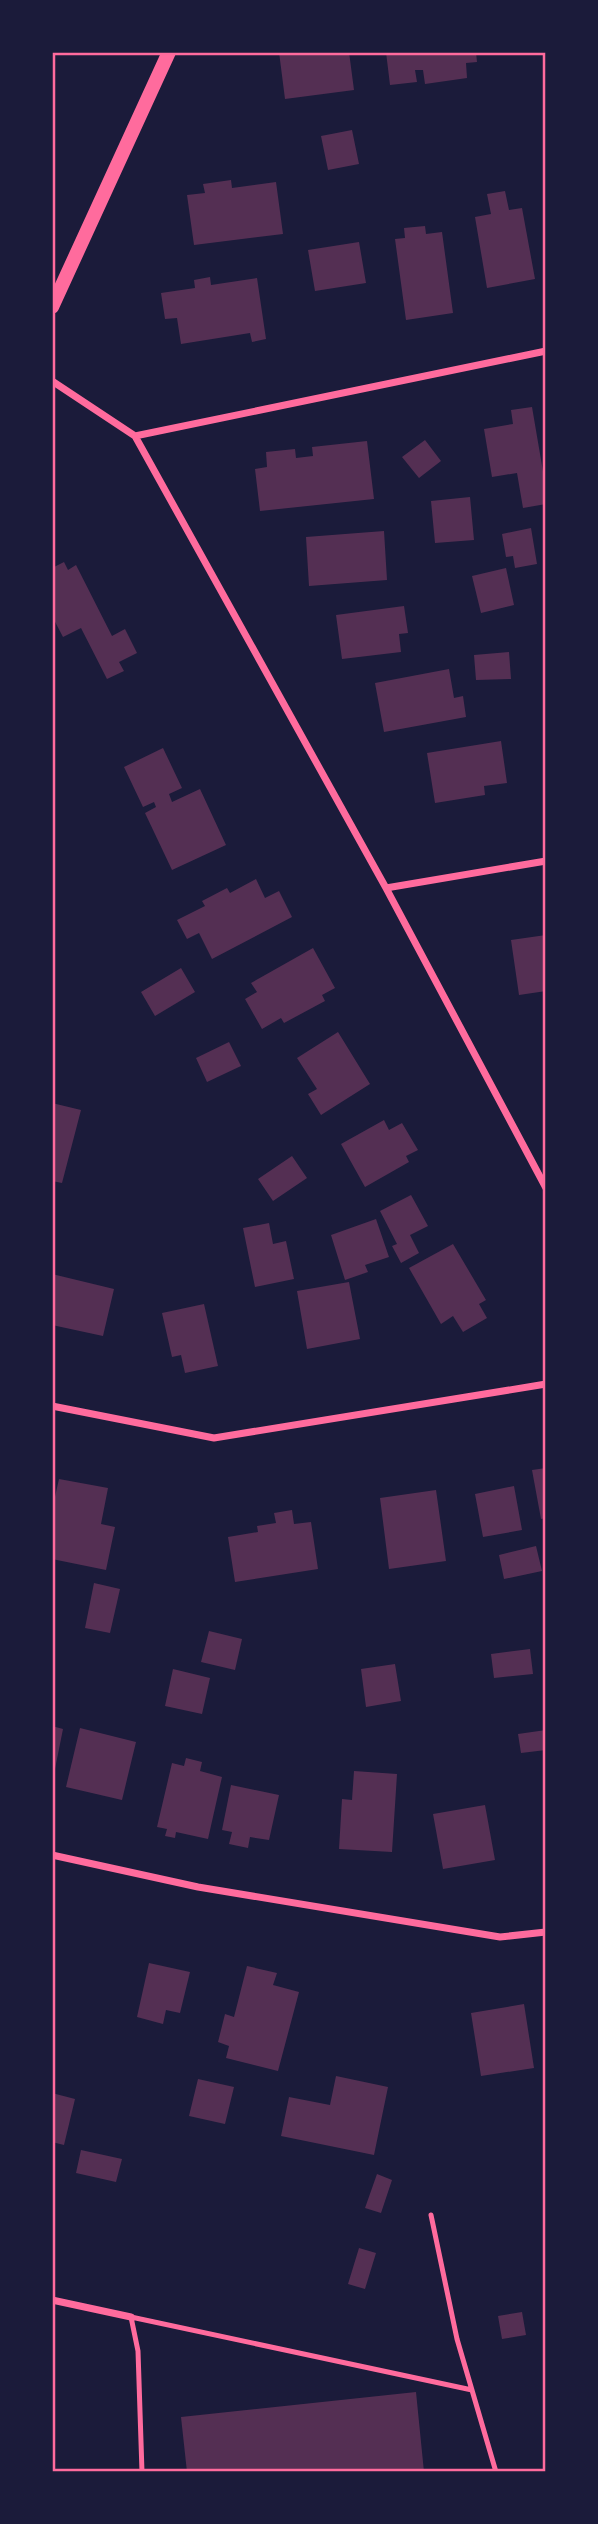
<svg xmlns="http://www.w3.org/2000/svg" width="598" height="2524" font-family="'Fira Sans Condensed',sans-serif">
<rect width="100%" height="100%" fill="#1b1b3a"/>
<!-- building -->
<path fill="#542f53" d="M279,52H349L354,90L285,99Z
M386,52H476L477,62L466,63L467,78L425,84L423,70H415L417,82L390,85Z
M352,130L359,164L328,170L321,136Z
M231,180L232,188L276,182L283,234L194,245L187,195L205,193L203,184Z
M505,191L509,210L522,208L535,279L487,288L475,217L491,214L487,194Z
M425,226L426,234L442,232L453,313L406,320L395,239L405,238L404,228Z
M359,242L366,283L315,291L308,250Z
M210,277L211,285L257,278L266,339L252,342L250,333L181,344L177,318L165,319L161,293L195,288L194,280Z
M532,407L546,489V504L523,508L517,473L492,477L484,429L513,424L511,410Z
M425,440L441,461L419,478L402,457Z
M367,441L374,499L260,511L255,469L267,467L266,452L295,449L296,458L313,456L312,447Z
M470,497L474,540L435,543L431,501Z
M531,528L537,564L515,568L513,556L506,557L502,534Z
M384,531L387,580L309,586L306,537Z
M64,562L68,570L76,565L112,636L125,629L137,653L119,662L124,671L107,679L81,628L63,637L52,616V568Z
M506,568L514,605L481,613L472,576Z
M404,606L408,633L399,634L401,652L342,659L336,615Z
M509,652L511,679L476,680L474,655Z
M449,669L454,698L463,696L466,717L384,732L375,683Z
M501,741L507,783L484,786L485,795L435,803L427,753Z
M163,748L182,788L169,794L172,802L200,789L226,845L172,870L145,813L156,807L154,802L143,807L124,767Z
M256,879L265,898L279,891L292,917L212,959L199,933L187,939L177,920L205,906L202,901L227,888L230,893Z
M546,935V991L519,995L511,940Z
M313,948L335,988L322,995L325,1001L284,1023L281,1018L262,1029L245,999L257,992L251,983Z
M181,968L195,992L155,1016L141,992Z
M338,1032L370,1084L321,1115L308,1094L317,1089L297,1058Z
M229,1042L241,1066L207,1082L196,1058Z
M52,1103L81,1110L62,1183L52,1181Z
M384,1120L389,1130L402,1123L418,1150L406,1156L409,1162L365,1187L341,1144Z
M292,1156L307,1178L273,1201L258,1179Z
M411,1195L428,1226L410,1235L419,1253L401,1263L392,1246L397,1244L380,1211Z
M376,1219L389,1257L365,1265L368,1272L345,1280L331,1235Z
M269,1223L273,1244L286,1241L294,1279L255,1287L243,1228Z
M453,1244L486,1300L479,1304L487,1318L463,1332L453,1316L441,1324L409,1268Z
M52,1274L114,1289L103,1336L52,1325Z
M349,1282L360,1339L307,1349L297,1291Z
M204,1304L218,1366L185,1373L181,1355L172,1357L162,1313Z
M546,1468V1518L541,1519L532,1470Z
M59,1479L108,1488L101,1524L115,1527L106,1570L52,1559V1510Z
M514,1486L522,1530L483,1537L475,1494Z
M436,1490L446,1561L389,1569L380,1498Z
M292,1510L294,1524L311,1522L318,1569L235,1582L228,1537L258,1532L257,1526L276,1523L274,1513Z
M536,1546L542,1571L504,1579L499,1555Z
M94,1583L120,1589L110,1633L85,1628Z
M209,1631L242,1639L235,1670L201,1662Z
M530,1649L533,1674L494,1678L491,1654Z
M395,1664L401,1701L366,1707L361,1669Z
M173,1669L210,1678L202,1714L165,1706Z
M52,1726L63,1729L54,1774H52Z
M80,1728L136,1742L122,1800L66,1787Z
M546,1730V1750L521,1753L518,1734Z
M186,1758L202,1762L200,1771L222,1777L208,1839L176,1832L175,1838L165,1836L167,1829L157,1827L172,1763L184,1766Z
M354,1771L397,1774L392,1852L339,1849L342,1799L352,1800Z
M231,1785L279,1795L269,1840L250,1837L248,1848L229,1844L232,1832L222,1830Z
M485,1805L495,1860L443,1869L433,1814Z
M149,1963L190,1972L180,2013L166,2010L163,2024L137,2017Z
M247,1966L277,1973L273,1985L299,1992L278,2071L226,2058L229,2046L218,2042L225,2014L234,2017Z
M524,2004L534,2068L481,2076L471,2013Z
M336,2076L388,2087L374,2155L281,2136L289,2097L330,2105Z
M198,2079L234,2087L225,2124L189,2116Z
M52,2093L75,2099L64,2145L52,2142Z
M81,2150L122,2159L116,2182L76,2173Z
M377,2174L392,2180L381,2213L365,2208Z
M359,2248L376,2253L365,2289L348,2284Z
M522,2312L526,2335L502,2339L498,2316Z
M416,2392L424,2472H187L181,2417Z"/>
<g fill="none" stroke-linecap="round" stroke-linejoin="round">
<!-- service -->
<path stroke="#ff6b9d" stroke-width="5" d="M431,2215L457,2339L496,2472
M142,2472L138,2351L131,2317L472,2390"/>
<!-- minor -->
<path stroke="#ff6b9d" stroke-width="7" d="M52,381L135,436L386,888L546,1188
M135,436L546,351
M386,888L546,861
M52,1406L214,1438L546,1384
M52,1855L198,1887L500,1937L546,1932
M52,2300L131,2317"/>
<!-- secondary -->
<path stroke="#ff6b9d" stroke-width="14" d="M52,307L169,52"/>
</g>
<!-- border -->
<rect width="598" height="2524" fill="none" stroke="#1b1b3a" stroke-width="108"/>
<rect x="54" y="54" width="490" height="2416" fill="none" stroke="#ff6b9d" stroke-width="2.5"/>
</svg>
